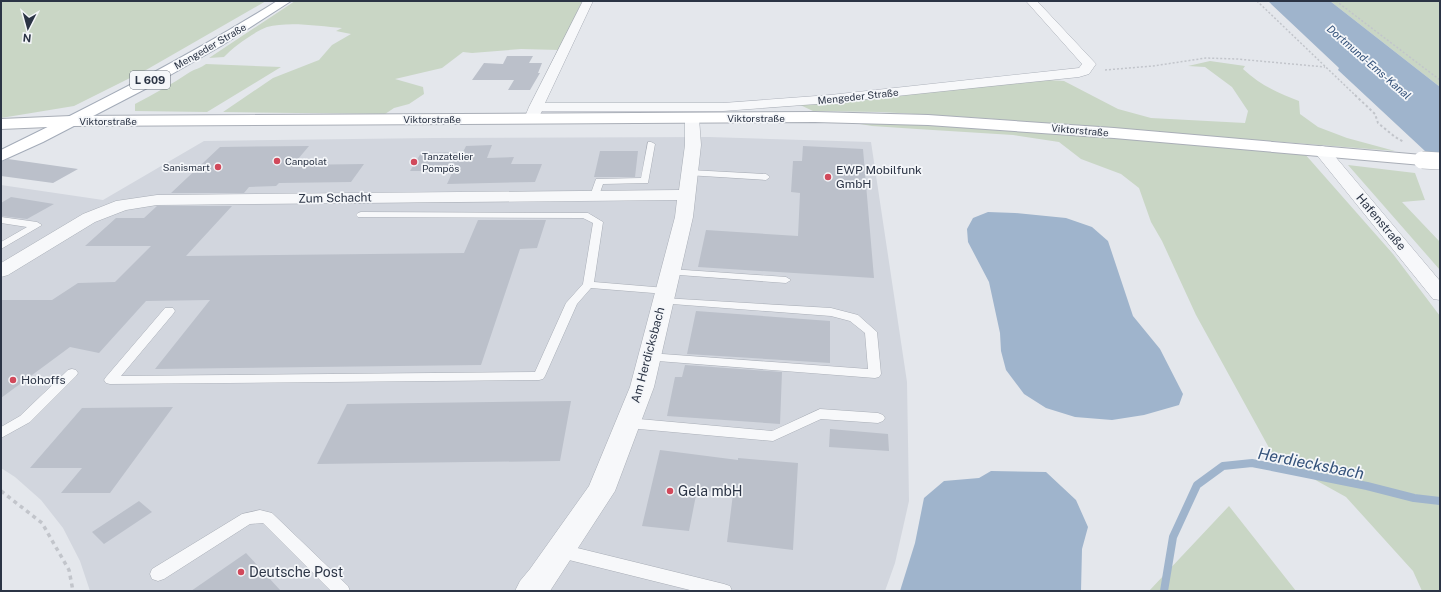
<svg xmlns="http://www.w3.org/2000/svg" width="1441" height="592" font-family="'Public Sans',sans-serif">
<rect width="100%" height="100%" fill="#e4e7ec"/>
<!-- built -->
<path fill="#d2d6de" d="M709,137L871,142L907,382L909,501L895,563L885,591H90L80,561L63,528L41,500L15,477L1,468V185L103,200L204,141L433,138Z"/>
<!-- green -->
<path fill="#c9d6c5" d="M1,1H266L146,70L74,106L1,118Z
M295,1H582L559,50L521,49L472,53L463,52L442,68L395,79L423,87L424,94L409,104L394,108L385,114L223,112L273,78L319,60L332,45L351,34L336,31L342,28C320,26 288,21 267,27C254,32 233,47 224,57L209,58Z
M1330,1H1440V87Z
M1210,61L1245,66L1243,69C1260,85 1278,93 1299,101L1300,114L1318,127L1347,138L1395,151L982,118L881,112L813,111L798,104L1048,80L1064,81L1118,109L1151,118L1245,123L1248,111L1232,87L1205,67L1188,66Z
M206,64L281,67L207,112L135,111V104C154,94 172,84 190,72C195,69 201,68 206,64Z
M928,122L1304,153L1393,254L1440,316V591H1422L1413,571L1346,497L1274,457L1196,315L1162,241L1151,222L1139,188L1121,174L1081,159L1059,142L1013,135L917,129L872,126L854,123Z
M1348,165L1415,173L1425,200L1402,202L1440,242V270Z
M1229,506L1296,591H1149Z"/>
<!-- water -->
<path fill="#9fb4cc" d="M1268,1H1330L1440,87V165L1338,70L1339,68Z
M988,212L1015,213L1066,218L1092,227L1108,241L1133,316L1160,349L1183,394L1179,405L1144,415L1112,420L1075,417L1046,408L1024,394L1006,370L1001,351L1000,333L989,282L968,242L967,229L973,218Z
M991,471L1046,472L1076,500L1088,527L1082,549L1081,591H900L915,543L924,498L944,481L979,478Z"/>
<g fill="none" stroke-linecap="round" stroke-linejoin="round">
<!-- stream -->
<path stroke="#9fb4cc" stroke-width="8" d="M1164,591L1173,537L1197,485L1223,466L1252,463L1367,486L1414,498L1440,501"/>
</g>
<!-- building -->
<path fill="#bbc0ca" d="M507,56H533L529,63H542L538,73H540L530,90H508L514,80H472L484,63L503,64Z
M492,145L487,158L514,157L511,164H542L535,182L447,184L453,171H410L421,153L463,152L466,146Z
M309,146L293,165L364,164L351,182L279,183L276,186L249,187L244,193H171L220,147Z
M803,146L863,149L874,278L698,267L706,230L798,236L800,193L791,192L793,161H802Z
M600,151H638L635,177H594Z
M8,159L78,169L53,183L1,176V162Z
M11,197L54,204L27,219L1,216V203Z
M157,206H232L186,256L464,253L478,220H546L537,248L520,249L481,365L155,369L210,300L146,301L99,353L70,347L1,398V300H52L78,283L115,282L151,246H85L116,218H144Z
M696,311L830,321V363L687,354Z
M685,365L782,372L780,424L667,416L675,377H682Z
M571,401L560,461L317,464L347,404Z
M173,407L110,493H61L82,468H30L82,408Z
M830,429L888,434L889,451L829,447Z
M660,450L738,460V458L798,463L793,550L727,542L733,494L697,490L689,531L642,526Z
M139,501L152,512L104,544L92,532Z
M246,553L281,591H191Z"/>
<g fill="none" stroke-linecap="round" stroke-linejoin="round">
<!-- lane casing -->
<g stroke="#a9aeb7" stroke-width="1">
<path id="lane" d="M648,142H651L655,144L648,183L603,184L598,198H592L590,196L596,179L641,178Z
M690,170L766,174L770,177L766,180L687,175L686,173L687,171Z
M361,212L588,213L603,222L594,282L666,288L671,291L666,294L591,288L577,304L545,376L543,379L539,380L110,384L106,383L104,380L106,377L165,308H173L175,311L173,314L121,376L535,372L566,303L583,284L593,223L583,218L358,217L356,215L358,213Z
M1,217L37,222L42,225L1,249V242L27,227L1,223Z
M670,269L786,277L791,280L786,283L666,274L665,272Z
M663,298L831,308L858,315L877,332L881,374L879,377L875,378L645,360L643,357L645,354L649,353L868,369L865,333L850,321L831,316L659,303L657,301L659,299Z
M72,369L76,370L78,373L76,376L30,422L1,438V427L20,416L68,370Z
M820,409L878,413L883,415L885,418L883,421L878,423L821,419L773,441L628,428L623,426L621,423L623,420L628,418L772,431Z
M260,510L272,513L348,586L350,591H331L263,523L250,524L164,579L158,581L152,579L150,574L152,569L242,514Z
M561,544L724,584L730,586L732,591H694L561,558L555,556L553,551L555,546Z"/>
</g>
<!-- street casing -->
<g stroke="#a9aeb7" stroke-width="1">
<path id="street" d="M583,1H593L545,103H723L830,95L1079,68L1082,64L1026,1H1037L1096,64L1089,74L1079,77L830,103L723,111H542L536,122L531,123L526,122L524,119L529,107Z
M692,114L697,115L699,118L701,145L693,217L654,387L615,491L550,591H515L520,581L530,569L589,486L630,387L675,217L677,200L157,205L126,210L95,222L8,275L1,277V263L83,214L116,201L157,195L679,190L685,145V118L687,115Z
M1322,146L1328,148L1440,281V300L1433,299L1316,154L1314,151L1316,148Z"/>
</g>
<!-- secondary casing -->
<g stroke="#a9aeb7" stroke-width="2">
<path id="secondary" d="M815,112L928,115L1114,128L1422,155L1428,156L1431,160L1428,164L1422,165L1114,138L928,125L815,122L71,126L1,129V119L71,116Z"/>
</g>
<!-- primary casing -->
<g stroke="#a3abb8" stroke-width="2">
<path id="primary" d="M277,1H291L221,46L151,86L43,142L1,161V150C95,104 188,57 277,1Z"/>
</g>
<!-- path-far2 -->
<path stroke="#c2c5cb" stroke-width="1.5" stroke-dasharray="2 2" stroke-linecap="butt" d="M1257,1L1356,96
M1336,1L1440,80
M1105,70L1153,66L1206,58L1237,59L1325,67"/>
<!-- path-far1 -->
<path stroke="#c2c5cb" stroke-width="2" stroke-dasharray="2.5 2.5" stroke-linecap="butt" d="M1355,95L1375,114L1378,123L1395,137L1404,142"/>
<!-- path -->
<path stroke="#c2c5cb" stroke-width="3.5" stroke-dasharray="4 4" stroke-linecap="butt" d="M1,491L42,523L69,570L73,591"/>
<!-- lane -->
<use href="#lane" fill="#f7f8fa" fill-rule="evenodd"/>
<!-- street -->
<use href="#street" fill="#f7f8fa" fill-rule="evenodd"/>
<!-- secondary -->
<use href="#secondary" fill="#fff" fill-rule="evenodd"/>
<!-- primary -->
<use href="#primary" fill="#fff" fill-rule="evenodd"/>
<!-- secondary-bridge casing -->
<g stroke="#a9aeb7" stroke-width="18" stroke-linecap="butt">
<path id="secondary-bridge" d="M1422,160L1440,161"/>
</g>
<!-- secondary-bridge -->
<use href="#secondary-bridge" stroke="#fff" stroke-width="17"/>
</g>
<!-- markers -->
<g fill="#d1495b" stroke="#f4f6f9" stroke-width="1.5">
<circle cx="277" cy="161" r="4"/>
<circle cx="414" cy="162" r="4"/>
<circle cx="218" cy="167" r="4"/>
<circle cx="828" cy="177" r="4"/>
<circle cx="13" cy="380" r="4"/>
<circle cx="670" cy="491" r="4"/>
<circle cx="241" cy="572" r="4"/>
</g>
<g text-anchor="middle" stroke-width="3.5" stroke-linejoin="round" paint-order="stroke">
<!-- far-street labels -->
<g font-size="10" fill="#2b3445" stroke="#f4f6f9">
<text transform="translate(210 46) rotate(-30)" y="4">Mengeder Straße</text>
<text transform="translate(858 96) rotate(-6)" y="4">Mengeder Straße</text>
<text x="756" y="122">Viktorstraße</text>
<text x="432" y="123">Viktorstraße</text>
<text x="108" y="125">Viktorstraße</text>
<text transform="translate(1080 130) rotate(5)" y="4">Viktorstraße</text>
</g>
<!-- far-poi labels -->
<g font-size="10" fill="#2b3445" stroke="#f4f6f9" text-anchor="start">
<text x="422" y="160">Tanzatelier<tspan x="422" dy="12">Pompös</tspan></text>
<text x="285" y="165">Canpolat</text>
<text x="210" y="171" text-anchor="end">Sanismart</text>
</g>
<!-- far-water labels -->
<g font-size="11" font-style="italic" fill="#34527a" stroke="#f4f6f9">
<text transform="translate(1369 62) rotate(41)" y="4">Dortmund-Ems-Kanal</text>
</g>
<!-- shield labels -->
<rect fill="#f4f6f9" stroke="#676e7b" stroke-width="1" x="130" y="71" width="40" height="18" rx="3"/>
<g font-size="11" font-weight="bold" fill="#2b3445">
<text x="150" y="84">L 609</text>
</g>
<!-- poi labels -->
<g font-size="12" fill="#2b3445" stroke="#f4f6f9" text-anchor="start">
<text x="836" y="174">EWP Mobilfunk<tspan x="836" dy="14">GmbH</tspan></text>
<text x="21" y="384">Hohoffs</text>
</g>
<!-- street labels -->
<g font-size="12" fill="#2b3445" stroke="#f4f6f9">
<text transform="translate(335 198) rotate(-1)" y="4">Zum Schacht</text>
<text transform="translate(1381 222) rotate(50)" y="4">Hafenstraße</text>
<text transform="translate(648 355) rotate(-75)" y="4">Am Herdicksbach</text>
</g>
<!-- near-poi labels -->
<g font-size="14" fill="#2b3445" stroke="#f4f6f9" text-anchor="start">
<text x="678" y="496">Gela mbH</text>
<text x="249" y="577">Deutsche Post</text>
</g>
<!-- near-water labels -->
<g font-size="16" font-style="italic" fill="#34527a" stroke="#f4f6f9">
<text transform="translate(1311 463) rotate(11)" y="6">Herdiecksbach</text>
</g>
</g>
<!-- border -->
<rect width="1441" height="592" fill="none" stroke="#2b3445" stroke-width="4"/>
<!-- north arrow -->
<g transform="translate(28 28) rotate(186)" stroke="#f4f6f9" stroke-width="3" paint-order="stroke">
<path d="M0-3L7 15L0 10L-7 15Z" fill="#2b3445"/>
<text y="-6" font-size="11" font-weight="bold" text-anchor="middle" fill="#2b3445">N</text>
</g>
</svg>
